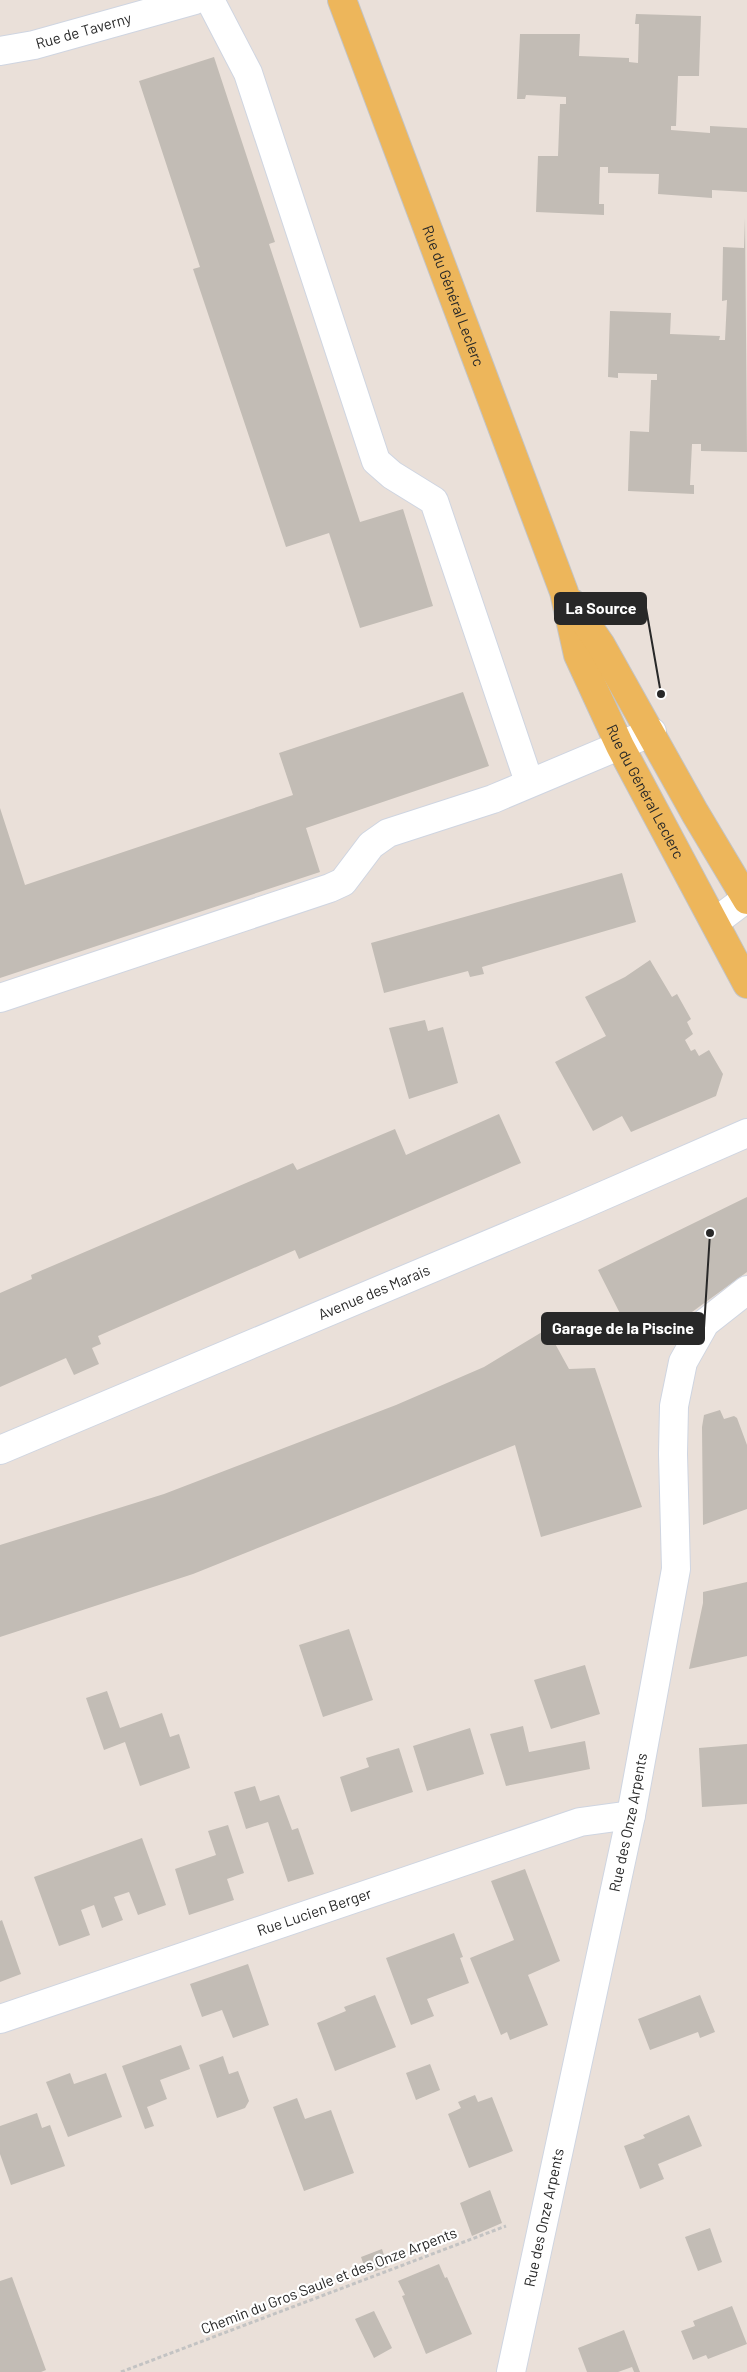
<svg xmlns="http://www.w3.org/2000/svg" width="747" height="2372" font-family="Barlow,sans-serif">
<rect width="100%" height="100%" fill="#eae0d9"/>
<!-- building -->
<path fill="#c2bcb5" d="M636,14L701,16L699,76H678L676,126H671V130L710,133V126L747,128V192L712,190V198L658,194L659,174L608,173V167H600L599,204H604V215L536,212L538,156H558L560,104H566V97L526,95L525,99H517L520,34H580L579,56L629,58V62L638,63L639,24H635Z
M214,57L275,242L269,244L360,522L403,509L433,606L360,628L329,533L286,547L193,269L200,267L139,81Z
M745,218L747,452L701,451V444H692L690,485H694V494L628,491L630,431L649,432L651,380H657V374L618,373V378L608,377L610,311L671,313L670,334L720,336L719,340H725L727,300L722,301L723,247L744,248Z
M463,692L489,766L306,828L320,872L0,978V808L25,885L293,795L279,753Z
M622,873L636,922L482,967L484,974L470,977L468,971L384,993L371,943Z
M650,960L672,997L677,994L691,1019L687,1022L693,1034L685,1040L691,1051L695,1049L699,1056L709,1050L723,1074L716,1096L631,1132L622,1116L593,1131L555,1062L606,1036L585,997L625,977Z
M425,1020L428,1031L443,1027L458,1083L409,1099L389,1028Z
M499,1114L521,1163L299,1259L295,1250L98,1336L101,1344L92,1348L99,1364L74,1375L66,1358L0,1387V1293L32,1279L31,1275L293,1163L297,1170L395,1129L406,1155Z
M747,1197V1272L670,1328L635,1343L598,1270Z
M547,1329L569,1369L595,1368L642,1507L541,1537L515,1445L193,1574L0,1637V1545L164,1494L396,1405L484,1367Z
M720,1410L724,1419L734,1416L737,1418L747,1445V1509L703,1525L702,1427L704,1415Z
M747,1582V1656L689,1669L703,1603V1592Z
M349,1629L373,1700L323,1717L299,1645Z
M585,1665L600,1714L551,1729L534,1680Z
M107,1691L120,1728L162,1713L170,1737L179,1734L190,1768L140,1786L125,1742L104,1750L86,1698Z
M523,1726L529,1752L585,1741L590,1769L506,1786L490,1734Z
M470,1728L484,1774L427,1791L413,1746Z
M747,1744V1804L702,1807L699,1748Z
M399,1748L413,1792L351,1812L340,1777L369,1767L366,1758Z
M255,1786L260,1801L279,1795L292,1830L298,1828L314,1874L288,1882L268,1822L246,1829L234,1792Z
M228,1825L244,1873L227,1879L234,1900L189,1915L175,1869L216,1855L208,1831Z
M142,1838L166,1905L138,1915L129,1892L114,1897L123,1920L102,1928L94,1905L81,1910L90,1935L59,1946L34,1877Z
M525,1869L560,1961L528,1975L548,2025L510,2040L507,2032L501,2035L470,1958L514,1940L491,1881Z
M2,1920L21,1974L0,1982V1921Z
M454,1933L463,1957L460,1958L469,1983L427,1999L434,2016L411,2025L386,1958Z
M248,1964L269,2025L233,2038L222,2010L202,2017L190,1984Z
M375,1995L396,2047L335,2071L317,2023L346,2011L344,2007Z
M700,1995L715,2032L700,2038L698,2032L650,2050L638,2019Z
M181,2045L190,2069L160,2080L167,2099L147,2107L154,2126L145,2129L122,2066Z
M223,2056L229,2074L238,2071L249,2101L245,2108L217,2118L199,2065Z
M430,2064L440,2090L416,2100L406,2073Z
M70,2073L74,2084L106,2073L122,2117L68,2137L46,2082Z
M475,2095L478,2102L492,2097L513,2151L469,2168L448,2114L461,2108L458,2102Z
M297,2098L305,2119L331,2110L354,2173L304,2191L273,2107Z
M37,2113L42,2128L50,2125L65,2166L11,2185L0,2154V2126Z
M689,2115L702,2146L658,2164L664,2179L640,2189L624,2146L645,2138L643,2135Z
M490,2190L502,2223L472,2236L460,2203Z
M710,2228L722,2262L698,2271L685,2237Z
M382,2249L388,2267L367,2274L361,2257Z
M439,2264L445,2278L447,2277L472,2334L426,2354L402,2296L405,2295L398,2281Z
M12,2277L46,2370L41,2372H0V2281Z
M732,2306L747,2344L708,2359L706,2355L693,2360L681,2331L695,2326L693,2321Z
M374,2311L392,2348L374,2358L355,2319Z
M624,2330L640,2372H634L632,2367L618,2372H587L578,2348Z"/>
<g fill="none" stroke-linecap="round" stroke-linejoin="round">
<!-- minor casing -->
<g stroke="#cfd5e1" stroke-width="30">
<g id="minor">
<path d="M210,0L248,73L376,461L392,475L434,501L529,782"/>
<path id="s1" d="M0,51L34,45L195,0"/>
<path d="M715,922L747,898"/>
<path d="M0,998L330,888L343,882L371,845L388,833L493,799L652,732"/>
<path id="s2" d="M0,1450L575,1208L747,1133"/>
<path id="s3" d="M0,2019L580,1822L631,1815"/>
<path id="s4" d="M511,2372L631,1815L676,1569L673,1454L674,1406L683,1362L705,1323L747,1290"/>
</g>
</g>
<!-- major casing -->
<g stroke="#c3c3c3" stroke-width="30">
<g id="major">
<path id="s5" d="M342,0L564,592L578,655L620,746L747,984"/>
<path d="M572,603L601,645L695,813L747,900"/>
</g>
</g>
<!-- path -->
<path stroke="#c3c3c3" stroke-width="3" stroke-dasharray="4 2.5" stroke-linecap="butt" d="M121,2372L506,2226"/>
<!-- minor -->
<use href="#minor" stroke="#fff" stroke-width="28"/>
<!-- major -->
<use href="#major" stroke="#edb65b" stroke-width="28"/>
</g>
<g text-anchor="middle" stroke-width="4.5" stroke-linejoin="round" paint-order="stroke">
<!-- street labels -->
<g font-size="15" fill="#282828" stroke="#fff">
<text dy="5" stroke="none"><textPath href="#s1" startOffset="86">Rue de Taverny</textPath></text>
<text dy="5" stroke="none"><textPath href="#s5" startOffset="316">Rue du Général Leclerc</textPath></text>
<text dy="5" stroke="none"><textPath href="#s5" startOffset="849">Rue du Général Leclerc</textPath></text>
<text dy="5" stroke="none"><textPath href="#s2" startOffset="406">Avenue des Marais</textPath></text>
<text dy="5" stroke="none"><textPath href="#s4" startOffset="562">Rue des Onze Arpents</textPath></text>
<text dy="5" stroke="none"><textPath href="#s3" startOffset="332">Rue Lucien Berger</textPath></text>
<text dy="5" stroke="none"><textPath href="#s4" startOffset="158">Rue des Onze Arpents</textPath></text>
<text transform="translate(329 2281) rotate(-21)" y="5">Chemin du Gros Saule et des Onze Arpents</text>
</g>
</g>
<!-- callouts -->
<path fill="none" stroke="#282828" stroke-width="2" d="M661 694L646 608M710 1233L704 1328"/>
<g fill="#282828" stroke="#fff" stroke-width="2">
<circle cx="661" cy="694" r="5"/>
<circle cx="710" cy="1233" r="5"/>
</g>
<g fill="#282828" stroke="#282828" stroke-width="2">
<rect x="555" y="593" width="91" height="31" rx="5"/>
<rect x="542" y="1313" width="162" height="31" rx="5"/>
</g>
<g font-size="16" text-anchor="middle" font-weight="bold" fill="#fff">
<text x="601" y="614">La Source</text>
<text x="623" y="1334">Garage de la Piscine</text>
</g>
</svg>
